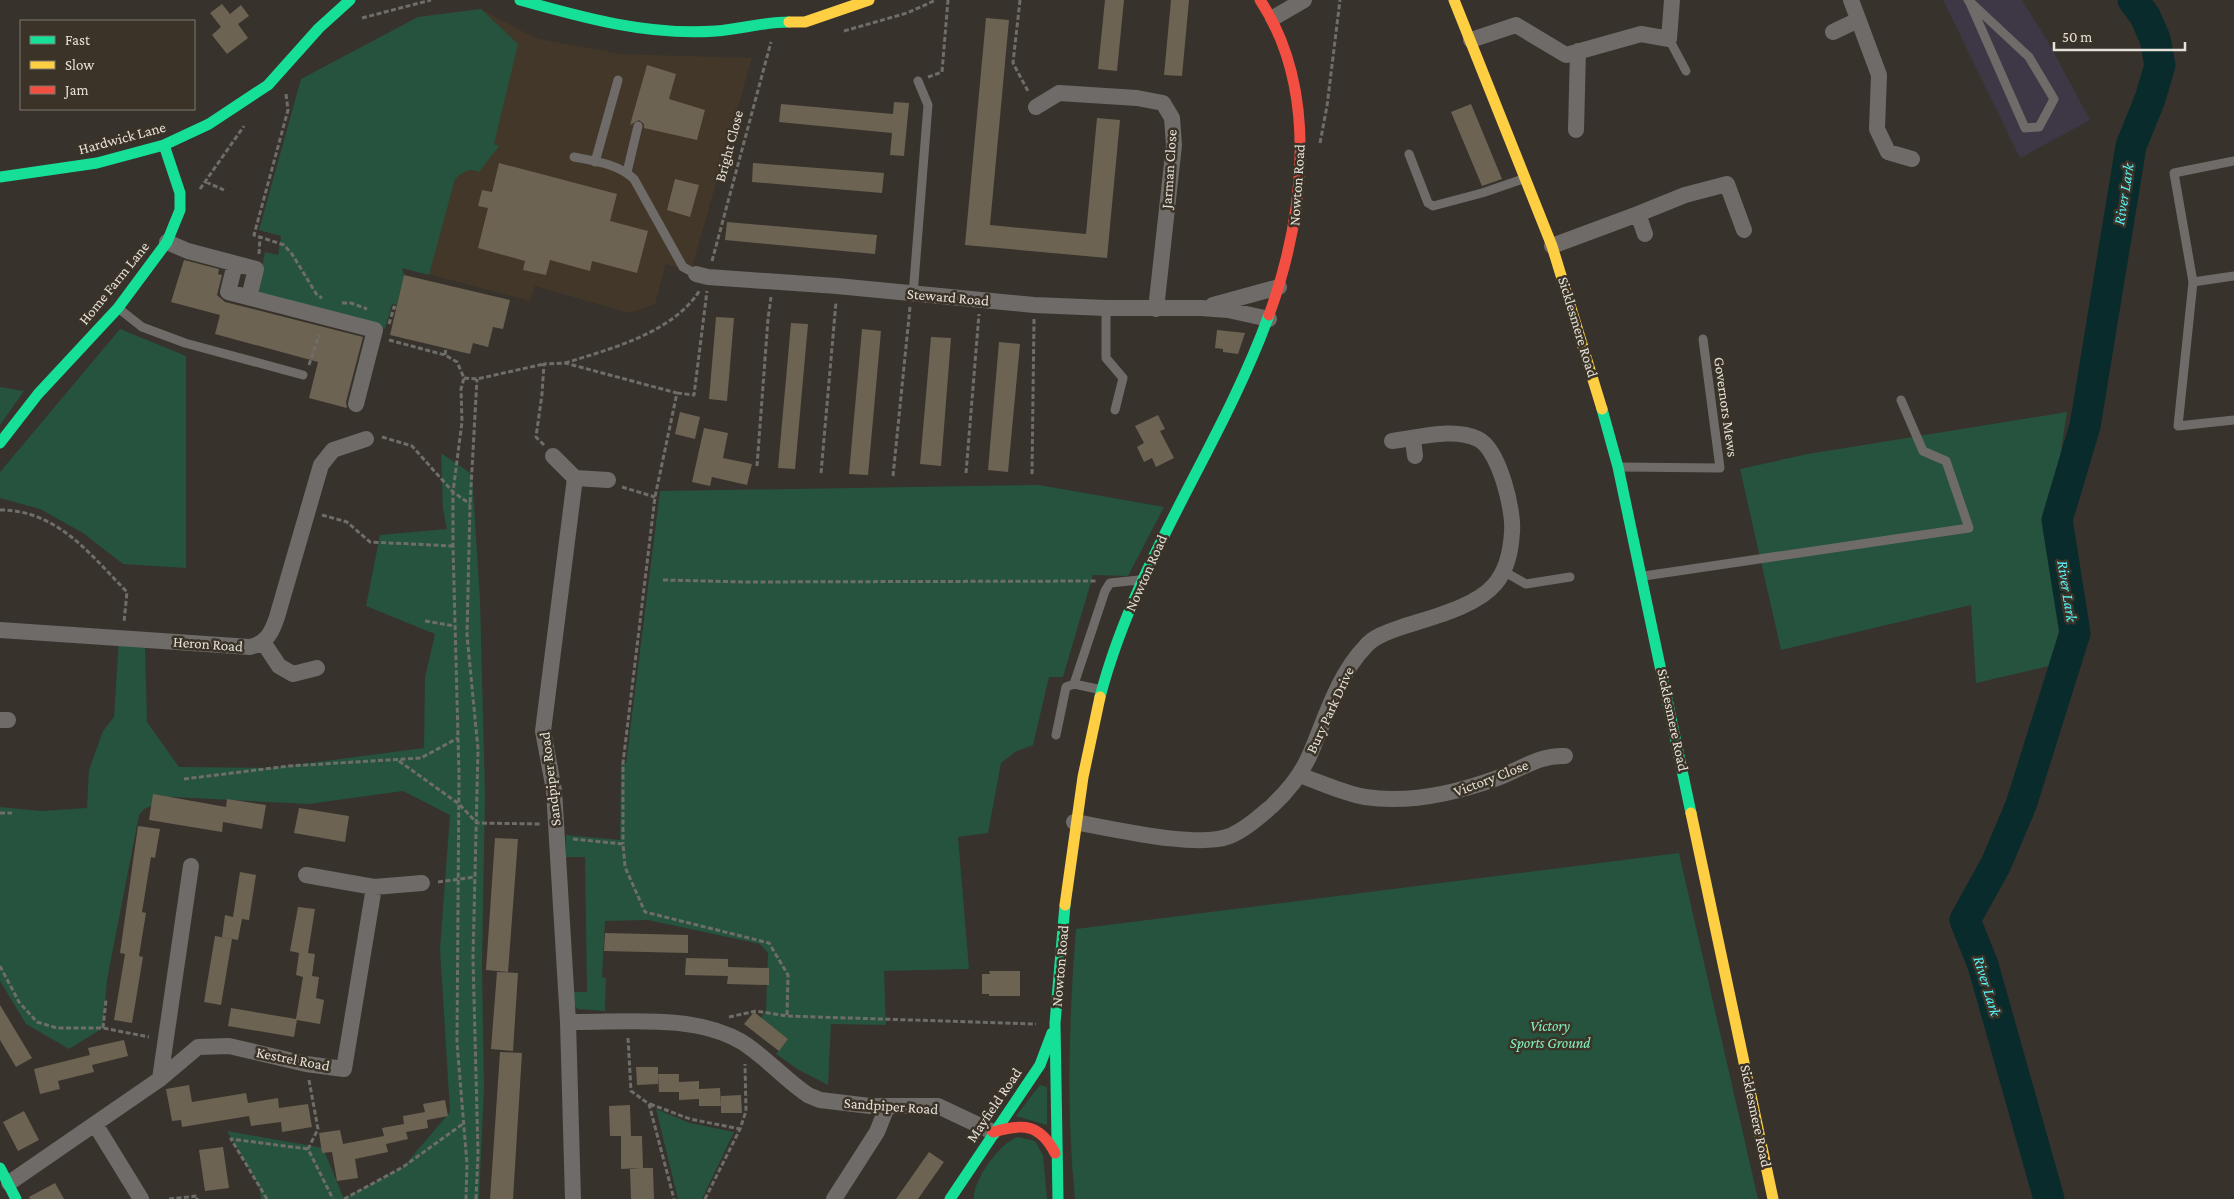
<svg xmlns="http://www.w3.org/2000/svg" width="2234" height="1199" font-family="'Crimson Pro',serif">
<rect width="100%" height="100%" fill="#37322c"/>
<!-- commercial -->
<path fill="#3e3846" d="M1943,0H2022L2047,40L2090,120L2020,158Z"/>
<!-- built -->
<path fill="#423728" d="M481,9L535,38L620,54L752,58L691,271L666,264L655,304L629,313L535,286L530,301L259,230L301,79L418,17Z"/>
<!-- green -->
<path fill="#25533d" d="M481,9L518,44L494,144L499,146L479,172C468,167 462,173 455,179L429,275L402,268L404,275L397,305L392,304L385,329L256,294L265,252L278,255L281,236L259,230L301,79L418,17Z
M120,329L186,356V568L123,564L83,533L40,509L0,498V472Z
M0,387L24,391L0,425Z
M2067,412L2058,470L2056,541L2063,602L2054,665L1976,683L1971,605L1781,650L1740,469L1808,454Z
M441,453L472,474L480,599L485,794L482,966L484,1087L479,1199H261L259,1186L227,1131L323,1148L344,1199L403,1167L450,1112L440,948L450,815L403,791L308,804L172,797L144,809L139,815L107,980L103,1028L69,1049L26,1024L0,981V807L41,811L87,808L89,770L103,731L114,717L119,638L145,646L147,722L179,767L271,768L424,748L425,678L435,634L366,606L380,535L447,529L443,509Z
M1039,485L1164,507L1128,576L1093,575L1063,677H1049L1033,745L1015,752L1001,763L988,833L958,837L969,969L884,971L886,1025L831,1024L828,1085L799,1070L776,1054L788,1039L761,1018L766,1010L768,953L760,944L648,920L605,921L602,977L606,978L605,1011L578,1009L574,1005L573,992H587L585,857H566V835L620,840L621,763H626L660,491Z
M1679,853L1758,1199H1075C1066,1109 1069,1019 1076,929Z
M1040,1085L1047,1087V1125L1016,1116Z
M656,1109L690,1123L734,1132L702,1199H678Z
M1018,1137L1035,1141L1043,1155L1047,1199H974C972,1181 1001,1141 1018,1137Z"/>
<g fill="none" stroke-linecap="round" stroke-linejoin="round">
<!-- river -->
<path stroke="#0a2b2c" stroke-width="31" d="M2049,1199L1983,965L1965,920L1996,864L2021,805L2075,633L2057,520L2085,426L2131,146L2150,99L2160,65L2155,39L2145,16L2133,0"/>
</g>
<!-- building -->
<path fill="#6d6353" d="M1105,0H1124L1117,71L1098,69Z
M1171,0H1189L1182,76L1164,75Z
M222,4L230,14L241,5L249,16L238,24L248,38L227,54L212,35L221,27L210,13Z
M986,18L1009,20L990,225L1086,234L1097,118L1120,120L1107,258L965,245Z
M647,65L676,74L669,99L705,110L697,140L644,128V124L639,120L630,125Z
M894,102L909,103L904,156L890,155L892,133L779,122L781,104L893,114Z
M1471,104L1502,179L1482,186L1451,112Z
M499,163L617,194L610,221L648,231L637,273L592,261L590,271L550,260L546,275L523,270L525,261L478,248L488,208L478,206L482,190L492,192Z
M753,163L884,173L882,193L752,182Z
M675,179L699,185L690,217L667,210Z
M727,222L877,235L875,254L725,240Z
M184,260L219,269L218,274L222,275L217,295L225,302L363,337L346,402L347,408L309,398L318,362L215,334L220,315L171,302Z
M404,275L510,300L503,329L493,327L488,347L473,343L470,354L390,335Z
M716,317L734,318L727,401L709,399Z
M791,323L808,324L795,469L778,468Z
M862,329L881,331L868,475L849,474Z
M1217,330L1245,333L1238,354L1223,352V349L1215,348Z
M931,337L951,338L941,466L920,464Z
M999,342L1020,344L1008,472L988,470Z
M680,412L700,417L695,439L675,434Z
M1158,415L1165,429L1160,431L1174,458L1156,467L1152,458L1144,462L1137,447L1144,443L1135,426Z
M704,428L728,433L723,458L752,464L747,485L712,477L710,486L692,482Z
M153,794L226,807L227,799L266,805L262,829L223,822L222,832L149,820Z
M299,808L349,816L345,842L294,833Z
M138,826L160,829L155,858L151,857L142,912L146,913L139,956L143,957L132,1023L114,1020L125,954L120,953Z
M495,838L518,839L508,972L486,970Z
M240,872L256,875L249,920L242,919L238,940L222,937L225,915L233,917Z
M298,907L315,909L308,953L315,954L312,976L319,977L316,998L324,1000L320,1024L297,1020L294,1037L228,1026L231,1008L296,1019L303,977L296,975L299,953L290,951Z
M605,933L688,935V953L604,951Z
M215,936L232,939L221,1005L204,1002Z
M686,958L728,959V967L769,968V985L727,984L728,976L685,975Z
M989,971H1020V996H989V994H982V974H990Z
M497,972L518,973L513,1051L491,1049Z
M0,1005L32,1058L16,1067L0,1040Z
M754,1012L788,1039L779,1051L744,1024Z
M124,1040L128,1056L92,1065L94,1072L58,1081L60,1089L40,1094L34,1069L90,1055L88,1048Z
M500,1052L522,1053L513,1199H490Z
M636,1067H658V1084L637,1085Z
M658,1074H679V1082L699,1081V1089L720,1088L721,1106H699V1099L679,1100V1092H659Z
M189,1085L192,1102L246,1093L248,1103L278,1098L279,1108L308,1104L312,1127L282,1132L281,1122L251,1126L249,1116L182,1127L181,1120L172,1121L166,1089Z
M741,1095L742,1113H721V1096Z
M445,1100L448,1116L427,1120L428,1128L406,1132L408,1139L386,1144L388,1152L355,1159L358,1178L337,1181L332,1152L322,1153L319,1133L340,1130L343,1144L384,1136L382,1128L404,1124L403,1116L425,1112L423,1104Z
M630,1105L631,1136H642L643,1168H653L654,1199H631L630,1169L640,1168L621,1169V1136H610L609,1106Z
M24,1111L39,1140L18,1151L3,1122Z
M223,1147L229,1188L205,1191L199,1150Z
M929,1152L944,1162L932,1179L918,1199H896Z
M55,1183L64,1199H30L29,1197Z"/>
<g fill="none" stroke-linecap="round" stroke-linejoin="round">
<!-- path -->
<path stroke="#6e6d68" stroke-width="3" stroke-dasharray="5 2.5" stroke-linecap="butt" d="M1020,0L1013,63L1029,93
M362,18L431,0
M844,31L907,13L936,0
M928,77L942,72L948,0
M286,94L288,110L254,235L284,245L292,254L317,295L322,298
M1320,143L1327,106L1340,0
M206,182L224,190
M200,189L244,126
M259,254L260,238
M712,261L771,42
M342,303H351L367,309
M389,324L394,307L396,308
M389,340L445,355L457,362L464,378L461,389L462,422L453,492V546L459,775L457,1043L467,1164L466,1199
M445,355L446,348
M565,363C610,349 673,333 700,290
M309,365L319,335
M464,378L477,379L544,364
M677,393L694,395L707,291
M382,437L412,446L453,492L470,504
M544,445L536,437L542,394L544,364L565,363L677,393L655,497L623,763V844
M757,466L768,319L771,297
M821,473L836,302
M966,473L979,314
M1032,474L1034,319
M893,476L910,307
M622,487L655,497
M0,510C57,510 90,554 127,592L124,622
M322,515L347,522L370,542L453,546
M663,580L746,582L1097,581
M425,621L455,626
M399,761L459,804L477,823L541,824
M184,779L289,766L421,758L458,738
M0,813H12
M573,839L623,844L625,867L645,912L769,943L788,975L787,1016
M438,882L475,877
M0,966L19,1002L37,1022L57,1028H103L149,1037
M729,1017L756,1011L787,1016L1036,1024
M103,1028L106,1000
M628,1038L631,1091L649,1104L674,1199
M309,1080L318,1129L308,1149L333,1199
M650,1104L690,1119L740,1129
M169,1199L197,1196V1199
M267,1199L231,1139L308,1149
M344,1199L403,1167L464,1123
M476,1199L478,1154L473,958L478,749L467,635L470,505L477,379
M705,1199L740,1129L746,1111L745,1064"/>
<!-- lane -->
<path stroke="#6e6b68" stroke-width="9" d="M1968,0L2029,57L2054,99L2039,127L2025,128L1970,3
M1669,39L1686,71
M1409,154L1428,203L1433,206L1482,193L1523,179
M574,157C595,161 618,164 634,179L683,267L696,274
M2234,161L2174,173L2193,282L2178,426L2234,420
M595,162L618,80
M627,172L638,126
M2193,282L2234,276
M913,295L928,105L918,81
M118,308L142,327L185,343L303,375
M1106,308V358L1123,378L1115,410
M1620,467L1720,468L1703,339
M1503,571L1526,584L1570,577
M1644,576L1969,528L1946,461L1923,451L1901,400
M1074,684L1105,591L1110,583L1139,580
M1056,735L1066,687L1074,684L1102,690"/>
<!-- street -->
<path stroke="#6e6b68" stroke-width="16" d="M1851,0L1879,75L1877,129L1888,152L1912,159
M1273,18L1304,0
M1833,32L1858,20
M1471,40L1516,25L1566,55L1641,34L1669,39L1672,0
M1036,107L1059,93L1137,98L1163,103L1172,118L1174,145L1156,309
M1576,130L1578,51
M1638,214L1685,195L1727,184L1744,230
M167,242L188,251L256,269L249,297
M1552,246L1638,214L1645,234
M235,264L228,292L375,330L356,404
M696,274L708,277L837,286L1034,305L1106,308H1201L1228,310L1269,319
M1213,305L1279,287
M1413,439L1415,456
M553,456L575,478L608,480
M0,630L250,647C267,643 272,632 277,617L321,465L333,450L366,439
M263,642L279,666L293,674L317,668
M0,720H8
M1299,775C1320,782 1342,793 1365,797C1411,804 1457,793 1500,777C1523,768 1539,755 1565,756
M1074,822C1111,828 1196,849 1230,836C1246,829 1259,817 1272,806C1288,791 1303,772 1311,752C1326,717 1338,675 1365,647C1373,637 1387,632 1399,628C1428,618 1475,608 1495,584C1507,570 1511,550 1512,532C1514,510 1499,449 1478,439C1453,427 1418,438 1392,441
M306,875L374,887L422,883
M568,1022C624,1023 692,1013 742,1042C766,1057 784,1079 808,1095L820,1100L870,1106H938L993,1132
M160,1079L191,866
M95,1124L141,1199
M9,1183L160,1079L198,1047L229,1046L306,1064L344,1069L374,887
M573,1199L568,1022L554,790L543,731L575,478
M834,1199L877,1132L887,1107"/>
<!-- fast -->
<path stroke="#16e098" stroke-width="11" d="M520,0C584,18 649,36 716,31C741,29 764,22 789,22
M0,177L97,163L164,145L209,124L268,85L319,28L350,0
M1602,409L1618,467L1691,813
M0,443L38,394L118,308L167,242L180,210V193L164,145
M1100,697C1136,559 1221,447 1269,315
M0,1168L16,1199
M950,1199L1040,1065L1052,1033
M1058,1199L1055,1023L1065,905"/>
<!-- slow -->
<path stroke="#ffcf43" stroke-width="11" d="M1454,0L1552,246L1602,409
M789,22H805L869,0
M1691,813L1773,1199
M1065,905L1083,777L1100,697"/>
<!-- jam -->
<path stroke="#f24e42" stroke-width="11" d="M1260,0C1320,91 1304,218 1269,315
M993,1132C1023,1123 1040,1124 1055,1153"/>
</g>
<g text-anchor="middle" stroke-width="5" stroke-linejoin="round" paint-order="stroke">
<!-- street labels -->
<g font-size="15" fill="#e5e1d9" stroke="#3b3328">
<text transform="translate(122 138) rotate(-15)" y="5">Hardwick Lane</text>
<text transform="translate(729 146) rotate(-75)" y="5">Bright Close</text>
<text transform="translate(1169 169) rotate(-86)" y="5">Jarman Close</text>
<text transform="translate(1297 185) rotate(-86)" y="5">Nowton Road</text>
<text transform="translate(114 283) rotate(-51)" y="5">Home Farm Lane</text>
<text transform="translate(948 297) rotate(5)" y="5">Steward Road</text>
<text transform="translate(1578 327) rotate(73)" y="5">Sicklesmere Road</text>
<text transform="translate(1726 407) rotate(82)" y="5">Governors Mews</text>
<text transform="translate(1146 573) rotate(-66)" y="5">Nowton Road</text>
<text transform="translate(208 644) rotate(4)" y="5">Heron Road</text>
<text transform="translate(1330 710) rotate(-65)" y="5">Bury Park Drive</text>
<text transform="translate(1673 720) rotate(78)" y="5">Sicklesmere Road</text>
<text transform="translate(1491 778) rotate(-21)" y="5">Victory Close</text>
<text transform="translate(550 779) rotate(-97)" y="5">Sandpiper Road</text>
<text transform="translate(1060 966) rotate(-85)" y="5">Nowton Road</text>
<text transform="translate(293 1059) rotate(11)" y="5">Kestrel Road</text>
<text transform="translate(994 1105) rotate(-56)" y="5">Mayfield Road</text>
<text transform="translate(891 1106) rotate(4)" y="5">Sandpiper Road</text>
<text transform="translate(1756 1116) rotate(78)" y="5">Sicklesmere Road</text>
</g>
<!-- park labels -->
<g font-size="15" font-style="italic" fill="#82f3bd" stroke="#3b3328">
<text x="1550" y="1031">Victory<tspan x="1550" dy="17">Sports Ground</tspan></text>
</g>
<!-- water labels -->
<g font-size="16" font-style="italic" fill="#55f5fa" stroke="#3b3328">
<text transform="translate(2123 194) rotate(-81)" y="6">River Lark</text>
<text transform="translate(2068 591) rotate(81)" y="6">River Lark</text>
<text transform="translate(1988 986) rotate(73)" y="6">River Lark</text>
</g>
</g>
<!-- legend -->
<rect x="20" y="20" width="175" height="90" fill="#3b3328" stroke="#7f796f"/>
<rect x="30" y="36" width="25" height="8" fill="#16e098" stroke="#7f796f"/>
<text x="65" y="45" font-size="15" fill="#e5e1d9">Fast</text>
<rect x="30" y="61" width="25" height="8" fill="#ffcf43" stroke="#7f796f"/>
<text x="65" y="70" font-size="15" fill="#e5e1d9">Slow</text>
<rect x="30" y="86" width="25" height="8" fill="#f24e42" stroke="#7f796f"/>
<text x="65" y="95" font-size="15" fill="#e5e1d9">Jam</text>
<!-- scale -->
<path d="M2054 42v8h131v-8" fill="none" stroke="#e5e1d9" stroke-width="2.5"/>
<text x="2062" y="42" font-size="15" fill="#e5e1d9" stroke="#3b3328" stroke-width="4" paint-order="stroke">50 m</text>
</svg>
